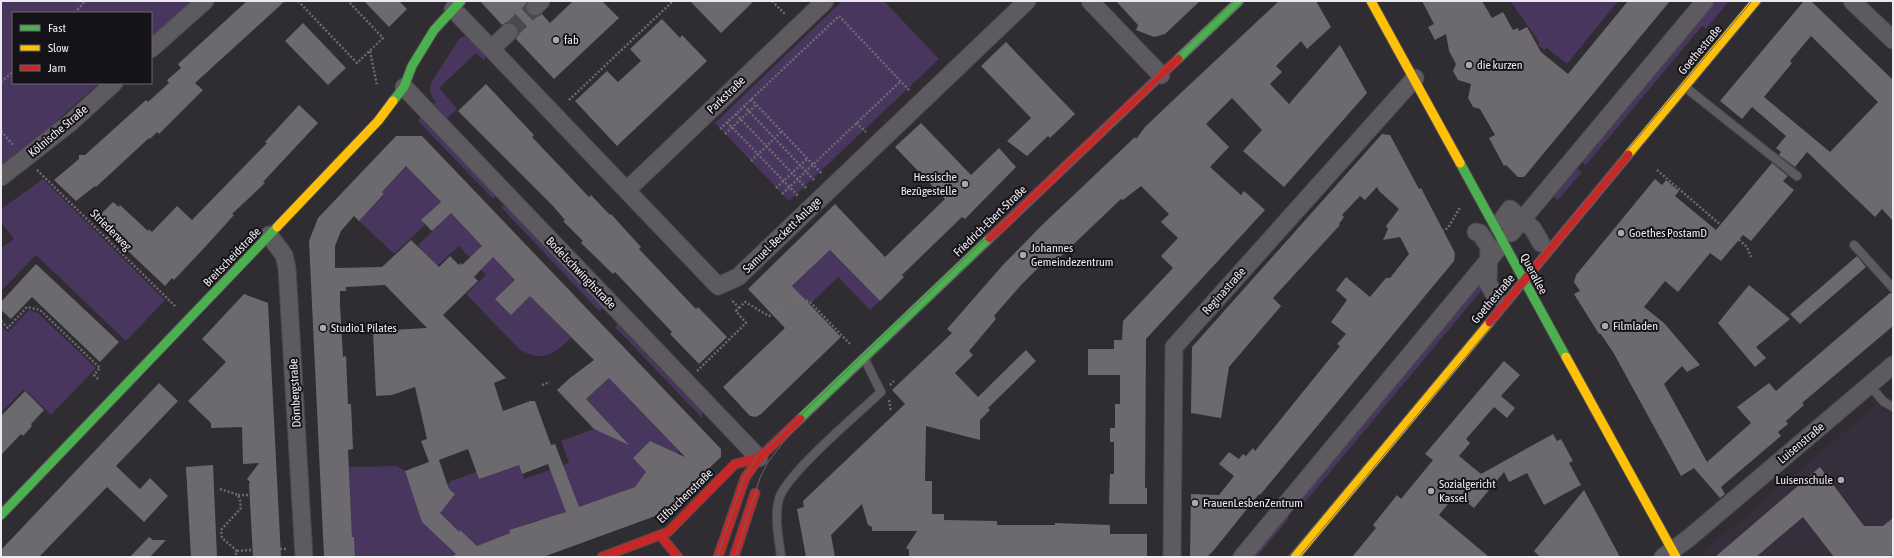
<svg xmlns="http://www.w3.org/2000/svg" width="1894" height="558" font-family="'Asap Condensed',sans-serif">
<rect width="100%" height="100%" fill="#2f2c32"/>
<!-- built -->
<path fill="#352f3d" d="M1877,404L1884,410L1893,413V557H1705L1707,549Z"/>
<!-- green -->
<path fill="#48365e" d="M1,1H192L151,37V13H13V83H99L21,153L1,167Z
M842,1H884L939,59L789,201L715,123Z
M1510,1H1618L1567,64L1547,48L1544,50L1538,45L1539,42Z
M1712,1H1729L1706,29L1702,26L1586,165L1580,160Z
M467,35L485,55V61L476,53L439,88L457,109L446,119L433,105L436,102C430,96 429,91 431,83L459,39Z
M421,117L496,195L493,199L420,123L418,120Z
M410,162L418,179L571,338C553,355 544,362 520,350L466,294L486,275L459,246L436,267L421,252L422,250L418,245L438,226L427,215L421,220L425,225L394,254L359,221L384,195L382,192Z
M1574,166L1582,172L1558,200L1551,195Z
M43,179L165,300L126,341L36,255L1,291V248L14,239L1,222V209Z
M504,205L603,308L599,311L501,207Z
M830,250L880,301L870,310L838,277L785,328L768,310Z
M1480,280L1486,285L1305,502L1299,497Z
M29,310L38,313L96,368L51,415L24,389L1,413V325L8,332Z
M618,324L702,412V418L615,327Z
M609,378L676,448H679L678,455L641,450L633,458L646,472H649L638,486L539,522L538,520L509,530L510,533L465,551L459,557H355L354,537H352L349,467L397,466L405,471L422,517L451,481L516,458L524,479L569,463L561,441L594,429L597,431L607,421L586,399Z
M1285,515L1289,518L1257,557H1250Z"/>
<!-- building -->
<path fill="#6c6a6f" fill-rule="evenodd" d="M247,1H285L195,83L203,90L159,134L157,132L150,139L149,138L96,187L95,186L76,201L54,180L79,159V155H85L146,100L148,102L169,83L167,80L181,68L178,64Z
M364,1H399L407,9L389,27Z
M480,1H527L525,9L528,14L537,17L542,14L550,23L573,1H602L619,18L554,79L516,39L519,30L516,25L507,22L502,25Z
M690,1H754L721,33Z
M1116,1H1200L1165,34L1154,37L1136,30L1138,25Z
M1279,1H1316L1331,27L1307,49L1301,41L1276,66L1282,72L1270,84L1289,104L1340,45L1367,93L1284,187L1243,151L1262,130L1232,98L1206,124L1229,147L1210,167L1241,195L1244,191L1265,210L1146,339L1145,488H1147V504H1109L1110,474H1114V442H1110V428H1115V404H1120V375H1088V349H1114V340H1122L1123,321L1173,268L1161,256L1178,238L1161,222L1169,214L1141,186L1123,200L1121,199L1055,262L1053,260L1044,268L1041,265L1021,285L994,316L996,319L969,351L973,355L955,373L978,397L1026,350L1036,361L988,408L990,410L980,420V440L926,426L925,481H932V514H944V520L997,521V525H1055V523L1110,525V534H1147V557H909V550L906,548L917,531H872V527L868,525L862,504L831,535L835,557H806L797,509L804,507L803,501L905,404L892,390L952,333L947,329L1002,266L1041,226L1135,137L1136,139L1145,127L1168,105Z
M1422,1H1482L1492,18L1503,12L1513,30L1518,28L1519,31L1527,27L1541,52L1568,74L1628,1H1670L1524,177H1518L1506,165L1504,166L1489,138L1495,135L1480,109L1473,107L1468,98L1471,84L1458,80L1453,71L1456,64L1449,51L1446,34L1435,40L1428,27L1434,24Z
M1804,1H1811L1893,80V221L1882,209L1875,217L1807,152L1795,167L1779,155L1781,152L1776,148L1786,136L1752,107L1742,119L1720,101ZM1811,36L1878,102L1830,152L1764,97L1792,63L1790,61Z
M662,19L680,38L682,35L707,61L617,146L575,101L607,71L618,82L641,61L630,49Z
M303,23L346,68L328,85L285,41Z
M1006,42L1075,114L1050,138L1048,136L1027,156L1007,141L1031,118L981,66Z
M486,84L534,135L532,137L589,197L591,195L610,215L611,214L641,247L639,249L696,309L698,307L727,337L699,364L670,334L672,332L615,272L613,274L581,243L583,241L563,221L565,220L553,206L458,111Z
M299,105L318,123L263,182L265,183L232,214L234,215L206,246L174,280L172,278L165,286L95,220L113,202L119,207L120,205L148,231L149,229L152,232L177,206L192,220L267,143L265,142Z
M921,123L971,175L999,148L1016,167L965,219L962,217L902,275L904,277L880,301L830,250L792,286L841,337L761,414L756,417L750,416L723,387L785,328L748,289L835,204L885,257L945,199L895,147Z
M1382,134L1390,135L1419,189L1421,188L1455,253L1454,261L1260,495L1259,494L1214,550L1207,557H1190L1191,494L1219,495L1234,476L1219,464L1229,452L1239,459L1243,454L1246,456L1253,448L1255,451L1340,346L1337,344L1346,334L1331,322L1347,300L1336,290L1346,277L1370,297L1386,278H1390L1409,254L1400,237L1383,240L1388,229L1386,226L1399,209L1379,191L1377,187L1365,200L1360,196L1342,215L1344,217L1339,224L1340,225L1273,298L1281,306L1229,367L1221,418L1191,413L1192,347Z
M396,136H422L721,449V457L661,514L543,557H452L456,554L422,522L405,471L429,462L421,441L427,439L415,387L392,395L376,396L373,331L427,328L385,285L346,287V291H340V305L343,357L346,356L348,404H351L353,449L348,450L352,537H354L355,557H324L309,241L318,218ZM406,166L441,202L421,220L432,231L451,213L482,246L462,265L461,263L459,265L450,256L439,267L411,240L382,267L335,268V246L341,231L354,216L359,221L384,194L382,192ZM493,257L515,280L495,299L511,315L530,296L594,360L570,378L557,390L594,429L629,445L586,399L609,378L685,457L650,441L633,458L646,472L635,487L579,507L555,444L551,445L535,401H530L503,411L494,383L506,378L443,315L478,281L474,277ZM468,449L479,479L519,465L522,474L548,464L566,512L509,530L510,533L477,546L460,530L459,532L440,513L455,494L449,489L439,460Z
M1772,163L1788,176L1783,181L1794,190L1751,241L1743,235L1721,261L1710,253L1678,292L1665,281L1644,307L1664,323L1700,365L1687,372L1682,366L1664,384L1707,462L1751,423L1737,407L1769,383L1776,391L1890,293H1893V326L1802,403L1804,405L1786,421L1788,424L1778,432L1781,436L1721,487L1725,494L1720,498L1694,468L1681,476L1613,352L1600,333L1599,334L1574,294L1580,291L1574,282L1576,275L1655,179L1662,185L1666,180L1679,191L1675,196L1716,230Z
M1857,256L1866,267L1800,324L1790,314Z
M36,264L119,342L100,362L32,297L11,319L1,310V302Z
M1749,285L1790,319L1756,347L1766,358L1755,367L1718,323Z
M244,294L268,303L281,557H253L249,484L250,482L247,479L259,463L243,464L242,427L211,428V423L188,401L226,362L202,339Z
M1504,361L1520,375L1501,396L1515,408L1507,418L1494,407L1466,439L1470,443L1459,456L1481,474L1553,434L1557,441L1561,439L1573,461L1569,463L1581,485L1544,505L1527,473L1509,482L1504,472L1474,508L1456,494L1439,515L1489,557H1352L1376,528L1373,525L1397,495L1401,499L1433,460L1425,454Z
M159,383L178,401L116,466L140,489L150,478L168,496L144,522L107,487L39,557H1V550Z
M25,391L44,410L31,424L32,426L23,436L21,434L1,455V416Z
M213,465L217,557H191L186,467Z
M1820,467L1864,526H1883L1893,518V554L1889,557H1834L1803,517L1756,557H1715Z
M1584,490L1620,557H1540L1534,551Z
M149,537L153,540H166L150,557H130Z"/>
<g fill="none" stroke-linecap="round" stroke-linejoin="round">
<!-- street-tunnel -->
<path stroke="#4b484e" stroke-width="17" stroke-dasharray="17 8" stroke-linecap="butt" d="M509,32L535,7"/>
<!-- lane casing -->
<g stroke="#4a474d" stroke-width="10">
<path id="lane" d="M1685,87L1797,176
M1854,245L1893,288
M1869,385L1884,402L1893,407
M781,557C779,539 774,517 779,499C785,475 860,412 881,392L865,360"/>
</g>
<!-- street casing -->
<g stroke="#4a474d" stroke-width="19">
<path id="street" d="M1090,1L1161,75
M1852,1L1893,40
M535,7L541,1
M453,9L718,286L738,277L1027,1
M492,48L509,32
M151,49L205,1
M404,87L759,458
M1,177L70,123L114,83
M627,190L825,1
M1502,220L1510,209L1533,229L1541,243
M1476,232L1480,233L1489,247L1488,283L1496,297
M1511,233L1705,1
M269,235L284,255L287,268L304,557
M1172,557L1174,347L1415,78
M1242,557L1497,250
M1663,557L1689,538L1893,365"/>
</g>
<!-- fast casing -->
<g stroke="#4a474d" stroke-width="11">
<path id="fast" d="M1178,59L1239,1
M393,101L404,87L412,66L434,30L461,1
M1460,163L1566,357
M800,419L990,238
M1,515L277,227"/>
</g>
<!-- slow casing -->
<g stroke="#4a474d" stroke-width="11">
<path id="slow" d="M1371,1L1460,163
M1628,155L1756,1
M277,227L378,121L393,101
M1566,357L1676,557
M1295,557L1490,322"/>
</g>
<!-- jam casing -->
<g stroke="#4a474d" stroke-width="11">
<path id="jam" d="M990,238L1178,59
M1490,322L1628,155
M660,535L678,557
M602,557L668,532L735,464L759,458
M718,557L745,478L759,458L800,419
M734,557L755,493"/>
</g>
<!-- path -->
<path stroke="#6c6b6e" stroke-width="2.5" stroke-dasharray="2 2" stroke-linecap="butt" d="M298,1L357,63L383,38L348,1
M772,1L786,15
M75,13L85,1
M839,16L910,91
M370,51L377,86
M1,82L13,72
M751,99L822,174
M569,100L673,1
M744,106L815,181
M736,114L807,189
M727,122L799,197
M856,123L866,132
M720,129L839,16
M1,131L14,146
M725,134L756,105
M751,161L782,131
M37,170L176,307
M1657,170L1723,227
M776,188L808,158
M782,194L901,81
M1442,231L1448,228L1459,209L1462,208
M1736,237L1747,247L1751,257
M107,238L112,235
M739,308L745,302L769,316L797,297L810,302L851,345
M1,321L8,328L27,307L40,310L100,368L94,375L98,379
M697,371L746,323L736,311L739,308L731,299
M542,385L550,382
M890,385L894,381
M889,400L891,412
M220,489L238,495L240,500L241,508L221,530L222,538L237,551L235,557
M238,495H250
M280,549H287
M237,551L252,550"/>
<!-- lane -->
<use href="#lane" stroke="#5d5b5f" stroke-width="8"/>
<!-- street -->
<use href="#street" stroke="#5d5b5f" stroke-width="17"/>
<!-- fast -->
<use href="#fast" stroke="#4caf50" stroke-width="9"/>
<!-- slow -->
<use href="#slow" stroke="#ffc107" stroke-width="9"/>
<!-- jam -->
<use href="#jam" stroke="#c62828" stroke-width="9"/>
<!-- tram -->
<path stroke="#676669" stroke-width="1" d="M717,557L744,478L757,457L1234,1
M735,557L760,478L768,462L789,435L1244,1
M1288,557L1752,1
M1299,557L1762,1"/>
</g>
<!-- markers -->
<g fill="#aaa7ae" stroke="#151318" stroke-width="1.5">
<circle cx="556" cy="40" r="4"/>
<circle cx="1469" cy="65" r="4"/>
<circle cx="965" cy="184" r="4"/>
<circle cx="1621" cy="233" r="4"/>
<circle cx="1023" cy="255" r="4"/>
<circle cx="1605" cy="326" r="4"/>
<circle cx="323" cy="328" r="4"/>
<circle cx="1841" cy="480" r="4"/>
<circle cx="1431" cy="491" r="4"/>
<circle cx="1195" cy="503" r="4"/>
</g>
<g text-anchor="middle" stroke-width="4" stroke-linejoin="round" paint-order="stroke">
<!-- poi labels -->
<g font-size="12" fill="#ece9f0" stroke="#151318" text-anchor="start">
<text x="564" y="44">fab</text>
<text x="1477" y="69">die kurzen</text>
<text x="957" y="181" text-anchor="end">Hessische<tspan x="957" dy="14">Bezügestelle</tspan></text>
<text x="1629" y="237">Goethes PostamD</text>
<text x="1031" y="252">Johannes<tspan x="1031" dy="14">Gemeindezentrum</tspan></text>
<text x="1613" y="330">Filmladen</text>
<text x="331" y="332">Studio1 Pilates</text>
<text x="1833" y="484" text-anchor="end">Luisenschule</text>
<text x="1439" y="488">Sozialgericht<tspan x="1439" dy="14">Kassel</tspan></text>
<text x="1203" y="507">FrauenLesbenZentrum</text>
</g>
<!-- street labels -->
<g font-size="12" fill="#ece9f0" stroke="#151318">
<text transform="translate(1700 50) rotate(-50)" y="4">Goethestraße</text>
<text transform="translate(726 95) rotate(-44)" y="4">Parkstraße</text>
<text transform="translate(58 131) rotate(-40)" y="4">Kölnische Straße</text>
<text transform="translate(990 221) rotate(-44)" y="4">Friedrich-Ebert-Straße</text>
<text transform="translate(111 230) rotate(45)" y="4">Striederweg</text>
<text transform="translate(782 235) rotate(-44)" y="4">Samuel-Beckett-Anlage</text>
<text transform="translate(232 257) rotate(-46)" y="4">Breitscheidstraße</text>
<text transform="translate(581 273) rotate(46)" y="4">Bodelschwinghstraße</text>
<text transform="translate(1534 274) rotate(62)" y="4">Querallee</text>
<text transform="translate(1224 291) rotate(-48)" y="4">Reginastraße</text>
<text transform="translate(1493 299) rotate(-50)" y="4">Goethestraße</text>
<text transform="translate(295 393) rotate(-93)" y="4">Dörnbergstraße</text>
<text transform="translate(1801 443) rotate(-40)" y="4">Luisenstraße</text>
<text transform="translate(685 496) rotate(-44)" y="4">Elfbuchenstraße</text>
</g>
</g>
<!-- border -->
<rect width="1894" height="558" fill="none" stroke="#ece9f0" stroke-width="4"/>
<!-- legend -->
<rect x="12" y="12" width="140" height="72" fill="#151318" stroke="#6b696e"/>
<rect x="20" y="25" width="20" height="6" fill="#4caf50" stroke="#6b696e"/>
<text x="48" y="32" font-size="12" fill="#ece9f0">Fast</text>
<rect x="20" y="45" width="20" height="6" fill="#ffc107" stroke="#6b696e"/>
<text x="48" y="52" font-size="12" fill="#ece9f0">Slow</text>
<rect x="20" y="65" width="20" height="6" fill="#c62828" stroke="#6b696e"/>
<text x="48" y="72" font-size="12" fill="#ece9f0">Jam</text>
</svg>
